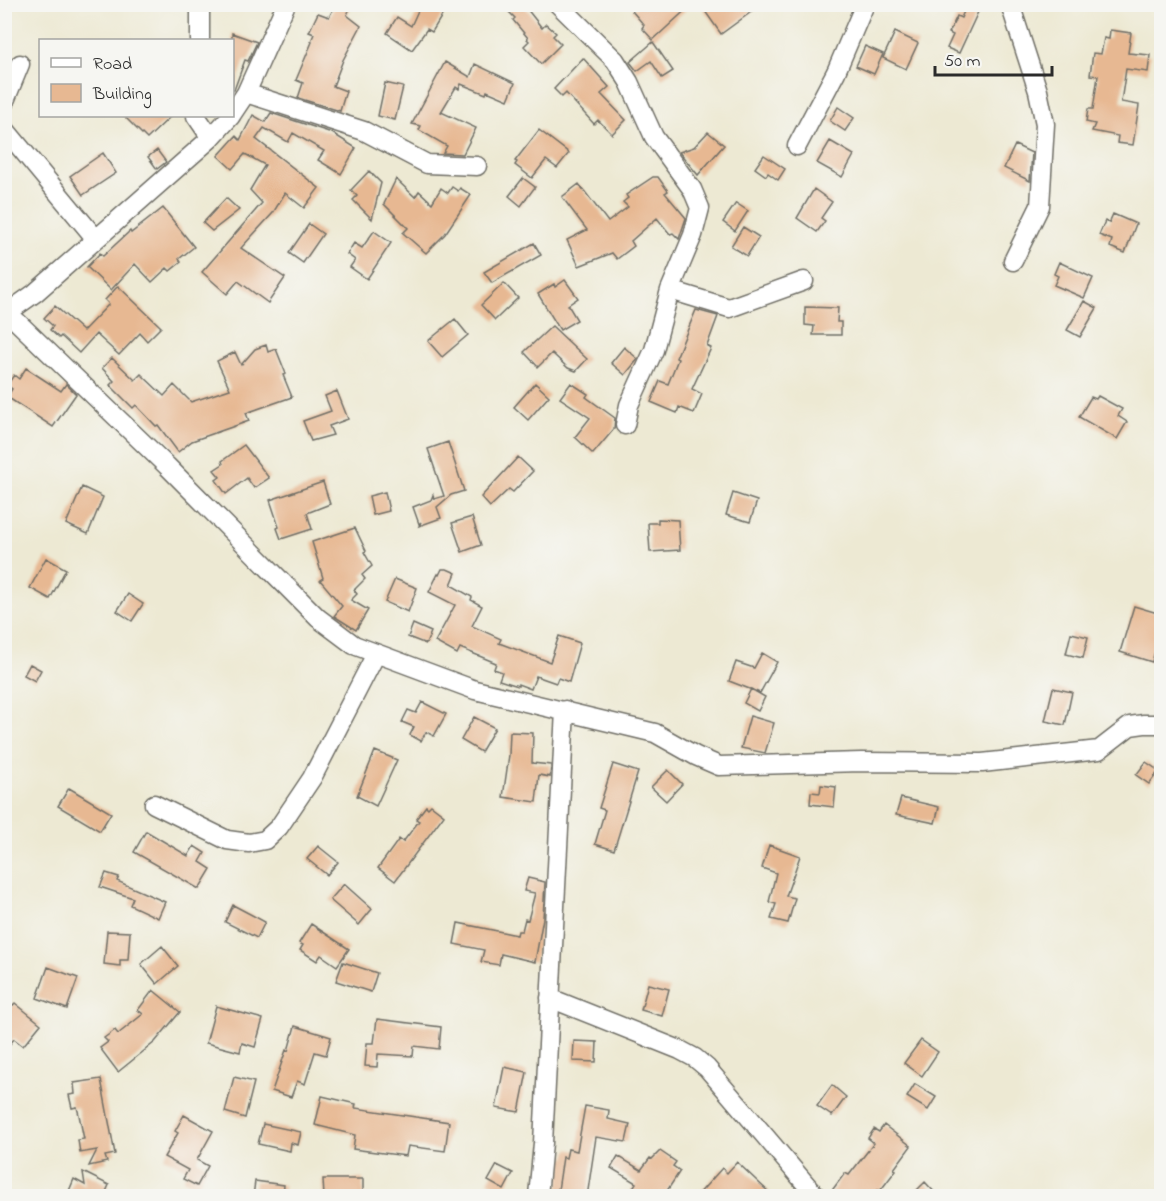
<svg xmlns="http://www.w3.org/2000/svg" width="1166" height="1201" font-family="'Indie Flower',sans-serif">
<rect width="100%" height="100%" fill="#f6f6f2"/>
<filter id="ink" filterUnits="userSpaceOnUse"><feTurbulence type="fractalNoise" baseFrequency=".0167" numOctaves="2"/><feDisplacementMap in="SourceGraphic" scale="12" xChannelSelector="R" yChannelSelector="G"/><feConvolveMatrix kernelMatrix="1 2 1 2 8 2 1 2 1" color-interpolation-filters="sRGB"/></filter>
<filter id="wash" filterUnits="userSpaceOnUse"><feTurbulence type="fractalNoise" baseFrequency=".008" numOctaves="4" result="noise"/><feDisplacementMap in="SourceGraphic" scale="24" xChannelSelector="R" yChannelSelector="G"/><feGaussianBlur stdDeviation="1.35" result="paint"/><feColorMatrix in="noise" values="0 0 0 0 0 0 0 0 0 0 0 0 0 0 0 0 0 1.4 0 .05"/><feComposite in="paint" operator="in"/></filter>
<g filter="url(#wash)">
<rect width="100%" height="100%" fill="#ede9d3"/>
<g id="blocks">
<!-- building -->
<path fill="#e7b892" d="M336,4H352L347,15L361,26L343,60L333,86L346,91L340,111L298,98L303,83L296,80L312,42L311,41L314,34L309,32L318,13L329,17Z
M421,4H449L432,32L427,29L412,50L387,33L397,17L411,26Z
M501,4H523L542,28L546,24L556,33L553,36L561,44L541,64L524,46L529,41L527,39L528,38L513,20L515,18Z
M640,4H692L653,40L642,28L644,25L632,11Z
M700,4H762L721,34Z
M966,7L978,12L959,53L947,48L953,35L949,33L957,16L961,18Z
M1110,30L1131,33L1128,53L1150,55L1148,72L1126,69L1121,102L1139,105L1133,145L1117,143L1118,136L1092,131L1095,124L1086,122L1088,109H1093L1098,76L1090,75L1093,53L1101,54L1104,38L1109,39Z
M895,32L918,43L906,69L883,58Z
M232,33L257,42L248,61L245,60L234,90H232Z
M653,42L673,71L662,78L651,61L637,71L630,62Z
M865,46L883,54L874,74L856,66Z
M583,58L609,87L601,94L626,120L612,134L598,120L594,124L566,93L562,97L554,89Z
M445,62L470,77L475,64L515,83L508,100L487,91L486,94L461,84L459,89L456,87L441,112L476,128L463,154L443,153L447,146L419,130L421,126L412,124Z
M385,83L403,87L395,120L378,116Z
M838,107L854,118L845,131L830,121Z
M271,113L332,133L356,148L341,174L318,160L324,151L293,133L288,142L264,128L256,139L319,188L304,208L285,193L273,213L241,248L285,278L268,303L238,281L227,294L202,272L262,203L250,190L265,165L245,154L232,169L218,156L236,136L240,140L253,115L265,122Z
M124,116H171L147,139Z
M539,130L569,153L557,168L546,160L532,178L515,165L517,162L515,161Z
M708,132L724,145L698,175L679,152L694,147Z
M830,141L854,155L842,177L817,163Z
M1015,145L1032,153L1030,181L1004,168Z
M157,150L166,162L157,169L148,157Z
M103,153L116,173L83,195L70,176Z
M764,155L785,169L778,180L768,173L766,176L755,168Z
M369,171L381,183L372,219L353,200L357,196L351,190Z
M653,177H658L668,191L665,193L686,218L679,239L673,233L670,234L657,218L631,241L634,246L617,259L612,253L579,266L567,240L587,230L562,197L579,184L608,222L628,207L623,202L628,198L626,195Z
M523,178L535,187L521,206L509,196Z
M396,179L415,197L419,191L432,203L441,188L448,193L452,187L458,191L460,188L471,195L445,234L426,253L403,233L408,228L384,204Z
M814,189L832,202L821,218L825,221L817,232L797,218Z
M226,198L239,210L212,231L203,223Z
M736,203L748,211L735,231L723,222Z
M163,208L194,247L179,259L181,262L170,271L167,268L152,282L135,264L111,290L87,267L100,253L103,256L130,231L131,233Z
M1113,214L1136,224L1125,253L1110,247L1112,240L1099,235L1105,221L1109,223Z
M309,224L323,234L303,263L289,253Z
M743,227L759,237L747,256L731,246Z
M374,231L391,243L367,279L350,267L355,260L347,254L354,243L362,248Z
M534,243L541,255L492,283L484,272Z
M1059,262L1093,278L1084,298L1054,285L1058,276L1054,274Z
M565,280L578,298L568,305L577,320L560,330L538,294L554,284L555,287Z
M504,283L518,298L495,320L481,305Z
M118,286L161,327L147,341L140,333L119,355L96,334L79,353L61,336L59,338L50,330L53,326L44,318L55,306L83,331L109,304L105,300Z
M1084,301L1097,308L1080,337L1067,330Z
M805,307L838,308L837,322H841V335H813L814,326L805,325Z
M696,310L718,316L707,346L711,348L692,389L702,394L694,413L679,407L677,413L651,402L660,381L668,384L678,359L676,358Z
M455,319L468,335L442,357L428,341Z
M552,326L587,359L576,371L568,368L552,353L538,367L524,352Z
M266,345L268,352L276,349L286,374L283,375L292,397L246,413L249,421L192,441L178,452L158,425L156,426L136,405L133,408L110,385L114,381L102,368L112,358L135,380L141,374L164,396L174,385L191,402L230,389L217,361L235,352L241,365L255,349Z
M624,347L638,359L625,375L611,363Z
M26,368L61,391L66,384L76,394L53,427L7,397L12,389L7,385L14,375L19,379Z
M535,383L549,396L528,420L514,407Z
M571,383L588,394L586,397L615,418L614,429L593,454L575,437L590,418L560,398Z
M337,391L348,419L329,426L333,435L311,441L303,421L331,411L325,396Z
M1098,396L1122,409L1118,416L1127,422L1117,439L1079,417L1091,397L1096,399Z
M448,442L464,491L451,495L437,507L441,518L419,526L421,522L419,524L413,507L431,500L433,495L434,499L444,496L428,449Z
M244,445L269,478L254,488L247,478L226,494L216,480L220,477L214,470L223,464L222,461Z
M518,457L533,471L513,492L509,489L490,507L481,497Z
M323,482L330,504L307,513L312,529L281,539L277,528L279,527L270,500Z
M82,487L103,497L88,534L66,524Z
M385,492L389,511L373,515L369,496Z
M733,493L757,501L750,522L726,515Z
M472,517L481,545L462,552L452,523Z
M658,519L678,520L680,550L650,552L648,523H658Z
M355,528L366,551L364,552L372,566L362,575L365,579L354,590L357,594L351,600L368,610L356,630L334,616L342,606L320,580L323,578L312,542Z
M46,558L66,569L50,599L30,588Z
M442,569H447L456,573L451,585L472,597L471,600L482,606L472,626L501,639L499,643L550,662L559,636L580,643L569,682L558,678L556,683L536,676L531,689L518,684V686L499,680L502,672L494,669L496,663L460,648L457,654L435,642L455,605L429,592L438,574L439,575Z
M395,579L417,588L408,612L385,602Z
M128,594L143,604L132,621L117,611Z
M1134,606L1161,614V630L1152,662L1120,652Z
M413,624L431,632L426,644L408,637Z
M1071,633L1088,637L1083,658L1066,654Z
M762,653L777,662L760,693L729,681L736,662L754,668Z
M30,664L41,670L35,681L24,675Z
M1053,688L1072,692L1065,725L1045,721Z
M751,689L765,697L758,711L744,703Z
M422,702L446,714L434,736L426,732L421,741L410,735L414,727L402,722L408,710L416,713Z
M750,716L774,723L765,753L741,748Z
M474,717L495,728L481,752L461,740Z
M510,732L533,733L532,763L551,765L550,777L539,775L536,802L503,797L509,755Z
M375,751L397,760L376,806L357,796Z
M1146,762L1159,771L1149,784L1136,775Z
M613,764L638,772L614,850L595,844L605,810L599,808Z
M668,770L682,784L666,801L651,787Z
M821,785L836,787L834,807L810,804L811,792L820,793Z
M69,788L111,813L100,831L58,806Z
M901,798L939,807L935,823L896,815Z
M431,805L444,815L395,881L378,868L399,839L403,842L419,821L416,819L426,806L428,808Z
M146,831L188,856L194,846L205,853L200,862L211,869L199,889L134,852Z
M769,845L800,856L786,896L795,898L788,923L771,919L776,904L769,902L776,873L762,868Z
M318,846L338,862L327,875L307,859Z
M106,873L119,877L117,881L165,902L158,918L130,905L133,898L100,887Z
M528,878L545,882L543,918L535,962L501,954L499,965L481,962L484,950L454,944L458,923L517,935L518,931H522L525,919L528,920L535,893L524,891Z
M344,884L372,909L359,925L330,900Z
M233,905L265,922L257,938L225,922Z
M311,924L349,949L337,966L321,955L317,961L300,950L303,945L299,943Z
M107,931L130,932L128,960H120V966L104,964Z
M162,946L178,966L157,984L141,964Z
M343,962L377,973L371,992L336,981Z
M48,967L78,978L67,1009L37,998Z
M648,984L669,989L662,1016L641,1010Z
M153,990L180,1012L155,1042L118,1072L100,1048L108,1042L104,1038L115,1030L118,1034L143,1014L138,1010Z
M15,1003L41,1024L23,1046L14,1039L4,1051V1015Z
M216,1006L263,1019L255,1047L242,1043L240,1052L206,1043Z
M377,1019L441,1027L439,1049L414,1046L413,1056L378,1054L377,1067L365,1066L367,1043H374Z
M295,1026L331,1037L326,1055L315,1052L305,1084L297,1081L291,1097L272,1091L286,1050L288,1051Z
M921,1040L938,1052L922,1076L904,1063Z
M574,1041L597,1042L596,1062L573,1061Z
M504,1067L527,1072L519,1112L496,1108Z
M234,1077L254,1082L245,1118L225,1112Z
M101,1079L115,1154L105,1156L107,1162L89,1166L97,1150L80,1153L78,1140L84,1139L79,1115L77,1107L72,1108L69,1095L75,1094L74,1083Z
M915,1084L936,1097L928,1110L907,1097Z
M832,1085L846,1097L832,1116L817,1106Z
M322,1096L356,1104L355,1108L449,1122L445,1151L408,1146L406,1156L353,1149L355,1135L315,1125Z
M585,1106L609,1110L608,1119L630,1124L626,1142L596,1137L587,1197H557L563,1157L566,1158L568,1149L577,1151Z
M184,1115L213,1131L197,1160L208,1166L197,1186L183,1179L188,1170L164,1157L178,1133L175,1131Z
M263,1124L301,1132L298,1145L291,1143L290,1151L258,1144Z
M884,1125L911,1146L894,1169L896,1170L880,1191L878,1190L873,1197H827L845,1173L849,1175L874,1143L868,1138L874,1129L879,1132Z
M660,1151L676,1162L673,1166L680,1171L663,1197H627L636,1183L611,1168L618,1156L641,1170L650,1158L652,1159Z
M737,1162L774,1197H696L722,1168L727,1173Z
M497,1165L513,1173L504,1190L488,1181Z
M83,1172L109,1185L105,1194L112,1197H79L69,1191L74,1179L85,1185Z
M323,1179H363V1197H324Z
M255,1181L284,1185L283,1197H253Z
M925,1182L939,1197H910Z"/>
</g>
</g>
<g filter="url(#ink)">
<use href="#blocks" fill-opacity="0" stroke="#6f6e66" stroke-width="1.5"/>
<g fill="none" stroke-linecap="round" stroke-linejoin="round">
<!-- minor casing -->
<g stroke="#6f6e66" stroke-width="21">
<path id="minor" d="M200,4V40
M558,4L615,60L629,82L654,137L692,189L700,208L693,235L670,290L654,350L629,405L625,425
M1010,4L1038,91L1045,124L1040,206L1013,261
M246,93L364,131L427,164L477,166
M4,103L20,64
M232,114L246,93L286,4
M196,116L211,138
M4,128L96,239
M797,146L836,72L865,4
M670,290L729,308L804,281
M8,313L167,466L318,618L354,645L475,690L655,733L696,756L719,766L861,762L982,763L1099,750L1130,726L1144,724H1162
M4,315L35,293L211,138L231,116
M154,804L227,840L249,843L265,840L279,827L312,778L376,654
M550,998L680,1050L695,1058L707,1068L816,1196
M538,1196L543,1143L565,710"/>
</g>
<!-- minor -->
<use href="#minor" stroke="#fff" stroke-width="18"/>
</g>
</g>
<!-- margin -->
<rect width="1166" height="1201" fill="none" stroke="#f6f6f2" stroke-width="24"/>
<!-- legend -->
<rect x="39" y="39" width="195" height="78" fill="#f6f6f2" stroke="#a5a5a2" stroke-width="1.5"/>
<rect x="51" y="58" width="30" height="9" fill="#ffffff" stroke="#a5a5a2" stroke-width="1.5"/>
<text x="93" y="69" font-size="18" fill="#2b2b2b">Road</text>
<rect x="51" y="84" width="30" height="18" fill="#e7b892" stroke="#a5a5a2" stroke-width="1.5"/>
<text x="93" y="99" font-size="18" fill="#2b2b2b">Building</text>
<!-- scale -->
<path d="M935 66v9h117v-9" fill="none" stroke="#2b2b2b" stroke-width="3"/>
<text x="944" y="66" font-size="18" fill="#2b2b2b" stroke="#f6f6f2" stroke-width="4.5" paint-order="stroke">50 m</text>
</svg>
